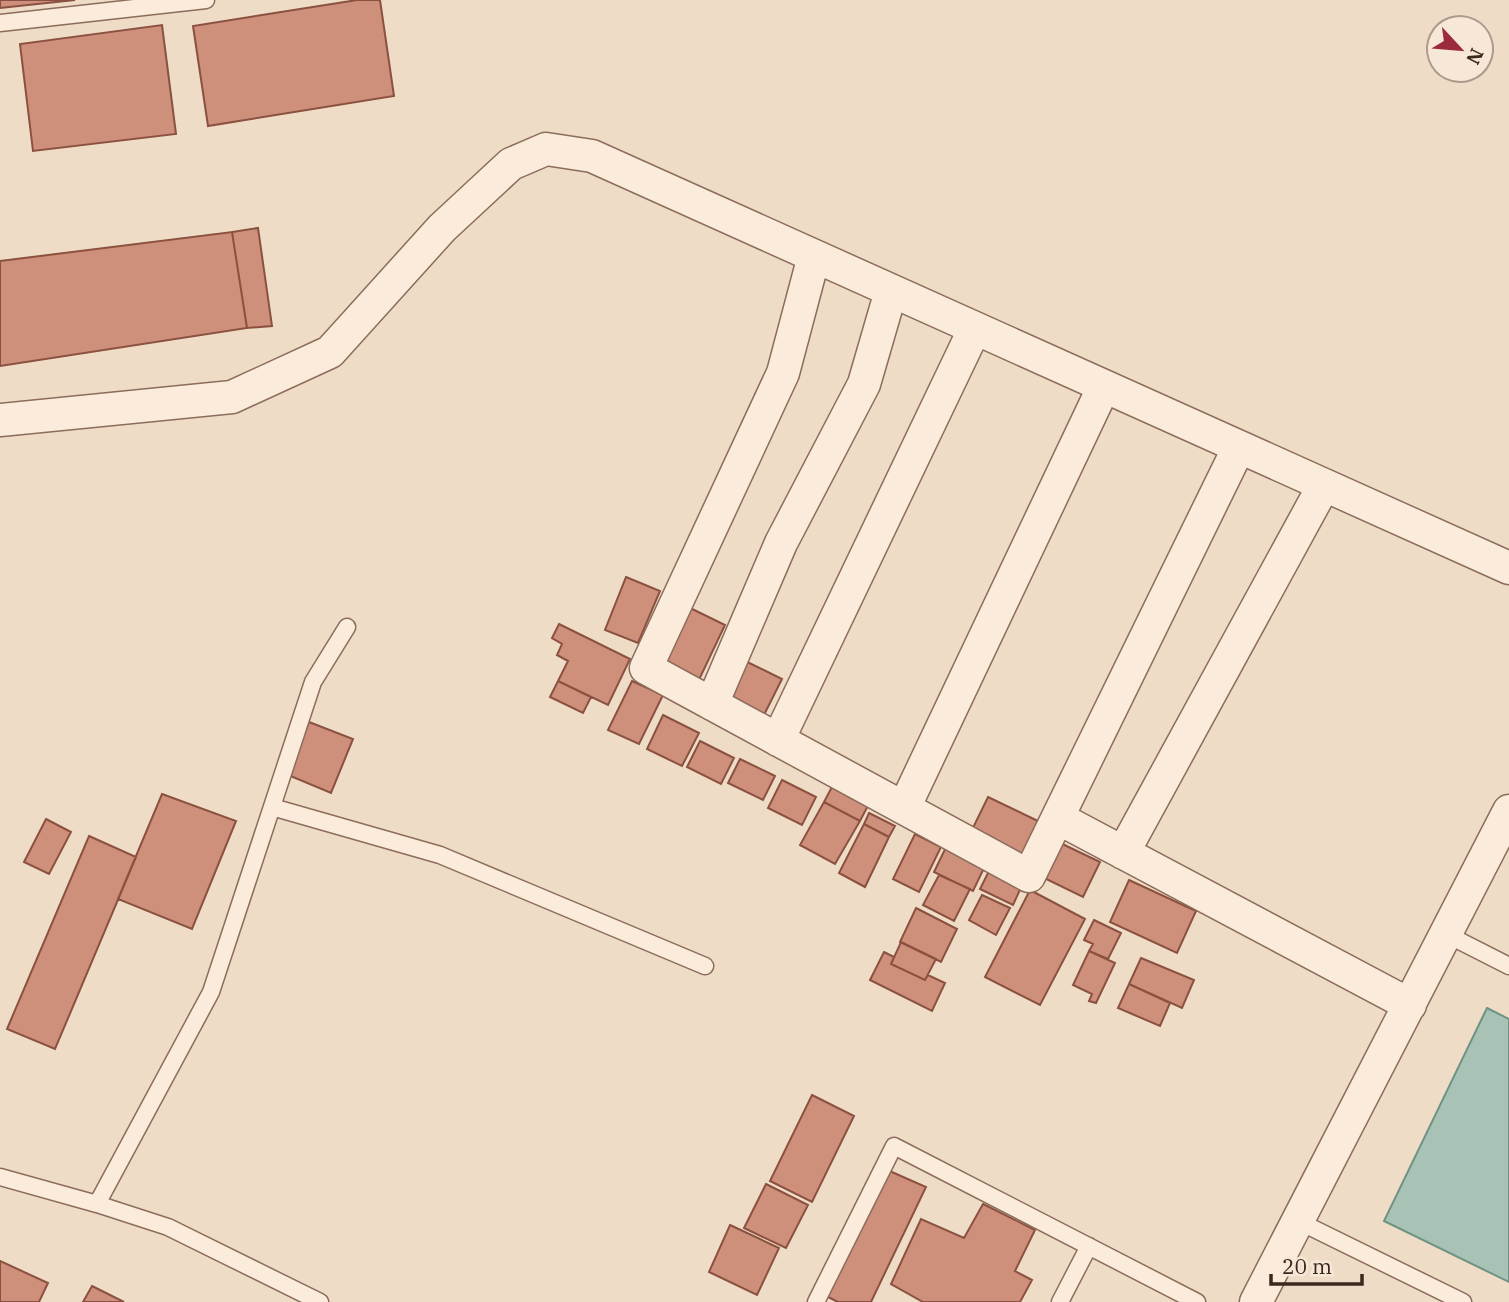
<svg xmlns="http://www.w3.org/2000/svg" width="1509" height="1302" font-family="'IBM Plex Serif',serif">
<rect width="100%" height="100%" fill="#efdcc6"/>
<!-- water -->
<path fill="#a8c3b6" stroke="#6e9283" stroke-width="2" d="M1487,1008L1509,1019V1282L1384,1221Z"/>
<!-- building -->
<path fill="#ce8f7b" stroke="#8b5140" stroke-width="2" d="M0,0H75L0,8Z
M357,0H380L394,96L208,126L193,26Z
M162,25L176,134L33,151L20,44Z
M258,228L272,326L247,328L232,232Z
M232,232L247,328L0,366V261Z
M626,577L660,591L638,643L605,630Z
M686,606L725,625L697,684L657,664Z
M559,624L630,659L608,705L558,681L568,661L557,655L562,644L552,638Z
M739,658L782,679L763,717L721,697Z
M558,681L591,697L583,713L550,697Z
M632,681L663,695L639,744L608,730Z
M663,715L699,733L682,766L647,749Z
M309,722L353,739L331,793L288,775Z
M700,741L734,758L721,784L687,767Z
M740,759L775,776L763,800L728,783Z
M782,780L816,797L802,825L768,808Z
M835,781L871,800L860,821L824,802Z
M162,794L236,821L192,929L118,899Z
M988,797L1040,822L1018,866L967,840Z
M824,802L860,821L835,864L800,845Z
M869,813L895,826L889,837L864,824Z
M46,819L71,832L49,874L24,862Z
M864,824L889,837L865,887L839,873Z
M915,834L941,847L919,892L893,879Z
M89,836L136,857L55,1049L7,1029Z
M1054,840L1100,862L1083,897L1038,875Z
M947,845L986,864L973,891L934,872Z
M992,865L1024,881L1013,905L980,889Z
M939,875L970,889L954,921L923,905Z
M1129,880L1196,911L1177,953L1110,922Z
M1030,890L1085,919L1040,1005L985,977Z
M982,895L1010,908L996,935L969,920Z
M916,908L957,929L941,962L900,942Z
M1094,920L1121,933L1108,959L1089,951L1093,944L1084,940Z
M901,942L936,959L925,980L891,964Z
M1089,951L1115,963L1096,1003L1089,1001L1092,994L1073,985Z
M884,952L894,957L891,964L925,980L928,975L945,983L932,1011L870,980Z
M1141,958L1194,980L1182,1008L1129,984Z
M1129,984L1170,1003L1160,1026L1118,1008Z
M812,1095L854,1116L812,1202L770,1181Z
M885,1169L926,1187L871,1302H838L826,1296Z
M766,1184L808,1205L786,1248L744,1228Z
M983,1204L1035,1230L1015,1271L1032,1280L1020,1302H923L891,1284L921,1219L964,1238Z
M730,1225L779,1248L757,1295L709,1272Z
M0,1261L48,1283L39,1302H0Z
M92,1286L124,1302H83Z"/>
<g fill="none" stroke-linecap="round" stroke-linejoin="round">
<!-- lane casing -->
<g stroke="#8c6c5b" stroke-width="19">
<path id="lane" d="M0,23L206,0
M272,807L440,855L705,966
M1446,934L1509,966
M0,1177L97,1204L211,992L313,682L347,627
M97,1204L168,1227L320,1302
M1298,1221L1463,1302
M816,1302L894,1146L1197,1302
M1060,1302L1089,1246"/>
</g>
<!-- street casing -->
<g stroke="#8c6c5b" stroke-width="35">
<path id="street" d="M814,256L783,373L646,668L1029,876L1239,447
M0,420L232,397L330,352L442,228L511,164L546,149L592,156L1509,568
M712,704L781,543L864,384L891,291
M778,740L975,328
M904,808L1104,386
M1058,818L1410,1005
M1123,853L1324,485
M1256,1302L1509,811"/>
</g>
<!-- lane -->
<use href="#lane" stroke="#faebda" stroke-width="16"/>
<!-- street -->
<use href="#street" stroke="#faebda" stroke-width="32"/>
</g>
<!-- north arrow -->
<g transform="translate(1460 49) rotate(116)"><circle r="33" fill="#f7e7d6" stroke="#ac9b8d" stroke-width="2"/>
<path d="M0-5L12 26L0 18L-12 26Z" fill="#9c2a3f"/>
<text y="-10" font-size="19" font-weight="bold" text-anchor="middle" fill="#3b281f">N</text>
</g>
<!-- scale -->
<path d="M1271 1274v10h91v-10" fill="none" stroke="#3b281f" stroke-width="3.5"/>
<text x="1282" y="1274" font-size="21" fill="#3b281f" stroke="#f7e7d6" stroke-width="5" paint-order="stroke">20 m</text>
</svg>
